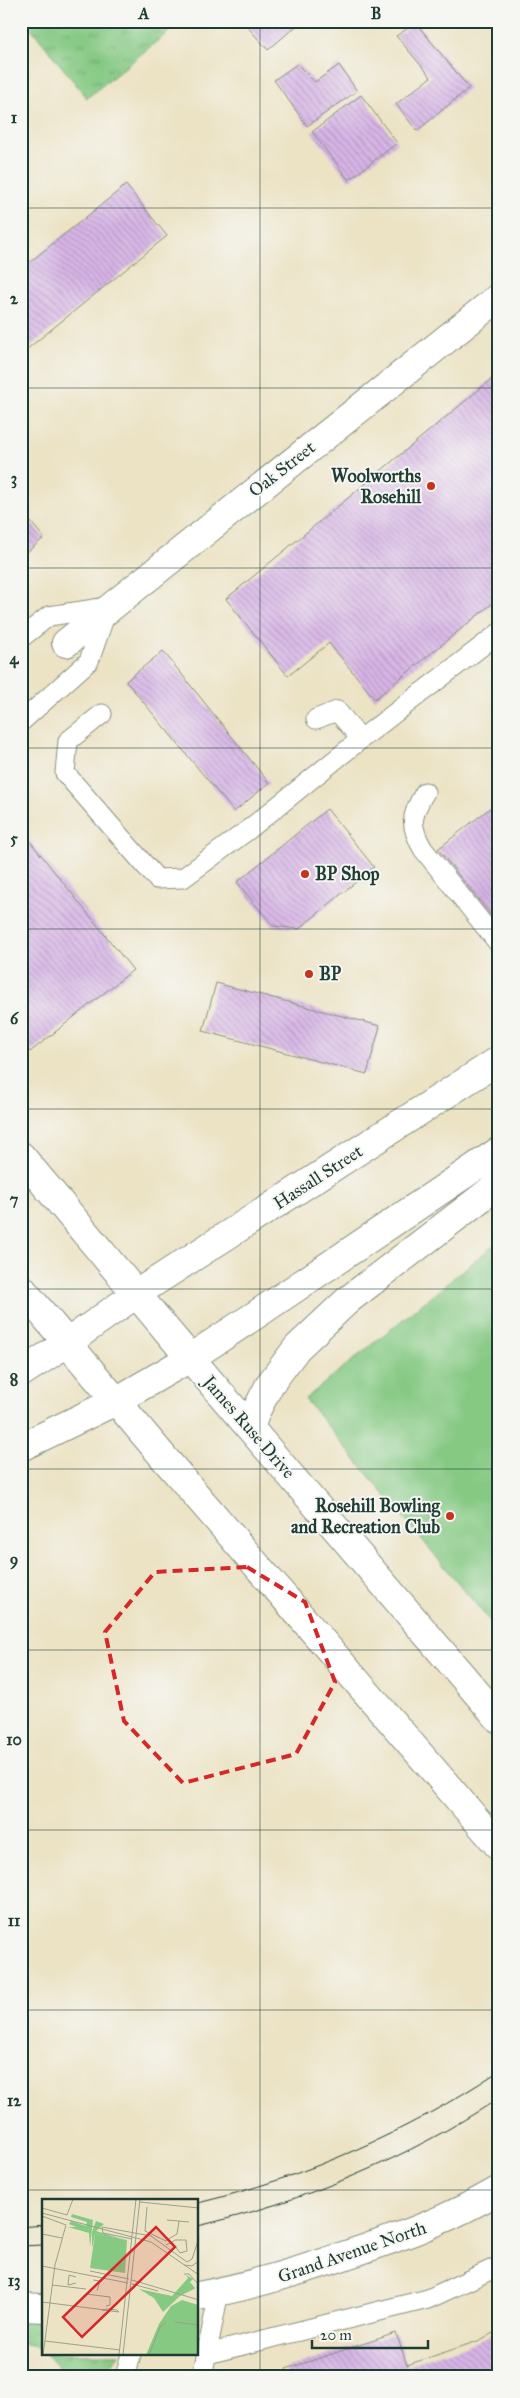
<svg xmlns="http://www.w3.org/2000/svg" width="520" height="2398" font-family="'IM FELL Great Primer',serif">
<defs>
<pattern id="grass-tufts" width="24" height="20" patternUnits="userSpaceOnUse" patternTransform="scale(1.25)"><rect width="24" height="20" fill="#85c983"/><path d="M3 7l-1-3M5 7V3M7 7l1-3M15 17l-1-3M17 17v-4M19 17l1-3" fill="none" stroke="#6ca46c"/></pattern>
<pattern id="building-back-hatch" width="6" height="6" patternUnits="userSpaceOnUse" patternTransform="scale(1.25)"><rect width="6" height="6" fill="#d8b5e7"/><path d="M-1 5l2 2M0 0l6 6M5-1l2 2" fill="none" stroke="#af94bc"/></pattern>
</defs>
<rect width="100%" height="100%" fill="#f6f6f2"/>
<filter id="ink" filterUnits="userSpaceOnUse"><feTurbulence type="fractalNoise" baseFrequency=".02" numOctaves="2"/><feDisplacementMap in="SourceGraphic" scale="10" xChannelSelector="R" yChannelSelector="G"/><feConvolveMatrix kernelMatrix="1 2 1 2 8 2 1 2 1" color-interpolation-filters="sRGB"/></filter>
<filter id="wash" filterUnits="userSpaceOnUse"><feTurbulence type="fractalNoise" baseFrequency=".0096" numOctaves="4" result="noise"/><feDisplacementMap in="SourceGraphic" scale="20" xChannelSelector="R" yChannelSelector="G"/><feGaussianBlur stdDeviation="1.12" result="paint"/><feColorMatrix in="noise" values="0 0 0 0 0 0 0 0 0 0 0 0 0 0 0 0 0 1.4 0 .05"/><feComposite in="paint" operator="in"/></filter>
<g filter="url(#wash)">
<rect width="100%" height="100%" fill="#ece3c5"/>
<!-- grass -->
<path fill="url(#grass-tufts)" stroke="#52835c" d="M25,21H182L87,98Z
M21,2316H44V2352L31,2345L21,2343Z
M46,2354H119C98,2383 67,2384 46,2354Z"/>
<!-- garden -->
<path fill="#85c983" stroke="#52835c" d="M499,1241V1632L305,1399Z"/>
<g id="blocks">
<!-- building -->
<path fill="url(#building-back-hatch)" d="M248,21H302L268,50L245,24Z
M416,23L469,88L417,131L396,104L431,77L396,36Z
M297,64L315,82L339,65L357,91L307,126L274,80Z
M361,95L397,143L349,180L312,132Z
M126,185L167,236L21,354V269Z
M499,373V598L375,699L329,643L288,676L226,599Z
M30,521L44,538L21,557V529Z
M163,651L269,783L234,812L126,681Z
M490,808L499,819V925L438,849Z
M327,809L374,867L299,929L273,926L237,882Z
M21,830L133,970L30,1052L21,1041Z
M216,983L380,1026L367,1074L203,1031Z
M499,2330V2377H288L286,2369L396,2333L407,2365L478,2341Z"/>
</g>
</g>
<g filter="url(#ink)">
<use href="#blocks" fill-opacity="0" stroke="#86907c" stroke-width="1"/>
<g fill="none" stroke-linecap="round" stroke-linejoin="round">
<!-- lane casing -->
<g stroke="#86907c" stroke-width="21">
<path id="lane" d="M21,638L49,616L108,607L89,661L21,722
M102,714L68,741L65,773L157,879L183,878L248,830L361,739L499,633
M316,719L337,711L361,739
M425,792C411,815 409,825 423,849L499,944
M207,2354L428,2299L499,2266
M125,2377L131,2354
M202,2377L219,2292"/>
</g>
<!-- street casing -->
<g stroke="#86907c" stroke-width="30">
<path id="street" d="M66,643L499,297
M21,1373L67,1343
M21,1447L116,1401
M198,2296C250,2286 301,2271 352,2253C406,2235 449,2219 499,2190
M21,2307L44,2308"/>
</g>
<!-- primary casing -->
<g stroke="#86907c" stroke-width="30">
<path id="primary" d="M21,1156L190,1358L499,1719
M21,1288L165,1459L499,1846
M67,1343L136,1294L499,1060
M116,1401L190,1358L257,1314L499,1151
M250,1428L256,1411L270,1384L297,1348L348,1300L499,1184"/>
</g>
<!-- lane -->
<use href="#lane" stroke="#fff" stroke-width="19"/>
<!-- street -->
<use href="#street" stroke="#fff" stroke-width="28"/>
<!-- primary -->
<use href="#primary" stroke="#fff" stroke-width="28"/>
<!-- tram -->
<path stroke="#1f3d34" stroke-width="1" d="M198,2203C306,2177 406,2133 499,2071
M198,2226C305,2201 407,2159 499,2098
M21,2227L44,2225
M21,2246L44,2245"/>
</g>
</g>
<!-- marked area -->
<path fill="none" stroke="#d62828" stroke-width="4" stroke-dasharray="10 6" stroke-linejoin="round" d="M247,1567L305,1602L335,1682L296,1754L183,1783L124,1721L105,1632L155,1572Z"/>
<!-- grid -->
<path fill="none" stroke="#1f3d34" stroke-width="1" stroke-opacity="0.55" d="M260,21V2377M21,208H499M21,388H499M21,568H499M21,748H499M21,929H499M21,1109H499M21,1289H499M21,1469H499M21,1650H499M21,1830H499M21,2010H499M21,2190H499"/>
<!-- markers -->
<g fill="#c8321e" stroke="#f6f6f2" stroke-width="2">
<circle cx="431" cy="486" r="5"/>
<circle cx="305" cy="874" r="5"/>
<circle cx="309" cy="974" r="5"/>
<circle cx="450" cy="1516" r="5"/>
</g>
<g text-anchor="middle" stroke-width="4" stroke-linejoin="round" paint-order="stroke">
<!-- street labels -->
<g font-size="18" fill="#1f3d34" stroke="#f6f6f2">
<text transform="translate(282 469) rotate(-38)" y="6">Oak Street</text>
<text transform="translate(318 1177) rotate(-33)" y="6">Hassall Street</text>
<text transform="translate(249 1427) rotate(49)" y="6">James Ruse Drive</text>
<text transform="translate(352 2252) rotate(-19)" y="6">Grand Avenue North</text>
</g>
<!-- poi labels -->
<g font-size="18" font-weight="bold" fill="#1f3d34" stroke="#f6f6f2" text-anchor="end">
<text x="421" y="482">Woolworths<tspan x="421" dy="21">Rosehill</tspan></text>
<text x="315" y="880" text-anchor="start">BP Shop</text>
<text x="319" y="980" text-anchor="start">BP</text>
<text x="440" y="1512">Rosehill Bowling<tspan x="440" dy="21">and Recreation Club</tspan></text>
</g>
</g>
<!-- overview -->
<g transform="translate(42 2199)">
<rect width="156" height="156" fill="#ece3c5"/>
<path d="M30,15L51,21L48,48L47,34L26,28H34L27,25L29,22L44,27L45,23L29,18ZM54,22L62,25L54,32L83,41L53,35L50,49V33ZM144,76L151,80L148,83L153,89L156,88L138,97L121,113L112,99L97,90L130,97L146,79Z" fill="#85c983"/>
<path d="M53,35L85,41L83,74L48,69ZM140,101L156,106V156H104L117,125L129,107Z" fill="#85c983"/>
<path fill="none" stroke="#9aa18b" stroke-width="1" d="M98,3L157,9M105,8L103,32L124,42M0,9L25,16L31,0M0,14L109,43L157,76M0,17L24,26L13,66L1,156M125,21L147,23M0,35L20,39M90,40L61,34L60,28L109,37L145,63L150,60L157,39M123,42L135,35L137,22M124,46L130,43L133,41H144L145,52L138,54L130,43M142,66L150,67L157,62M0,67L86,84M48,72L87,80M142,75H147L157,86M51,81L58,82L55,92M90,81L157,101M34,84L26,86L27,76L34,78M90,85L116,92M10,86L44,90M44,95L68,98V106L64,107M0,103L63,111M65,110L75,111L77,113L60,111ZM133,123L157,126M3,142L78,151M77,156L94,0M81,156L98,0M107,156L118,128L124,123"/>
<path fill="#d62828" fill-opacity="0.15" stroke="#d62828" stroke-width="2.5" d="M114,28L133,48L40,138L21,118Z"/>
<rect width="156" height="156" fill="none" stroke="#1f3d34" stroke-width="2.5"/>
</g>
<!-- margin -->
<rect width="520" height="2398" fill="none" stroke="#f6f6f2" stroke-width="55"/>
<!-- scale -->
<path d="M312 2340v8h116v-8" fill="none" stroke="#1f3d34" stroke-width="2.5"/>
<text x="320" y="2340" font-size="15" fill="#1f3d34" stroke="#f6f6f2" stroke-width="4" paint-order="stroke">20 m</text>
<rect x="28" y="28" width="464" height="2342" fill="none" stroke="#1f3d34" stroke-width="2"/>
<g font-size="16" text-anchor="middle" font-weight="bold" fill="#1f3d34">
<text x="144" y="19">A</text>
<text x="376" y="19">B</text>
<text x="14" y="123">1</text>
<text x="14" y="304">2</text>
<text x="14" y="484">3</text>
<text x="14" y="664">4</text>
<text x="14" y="844">5</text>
<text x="14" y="1024">6</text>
<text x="14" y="1205">7</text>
<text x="14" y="1385">8</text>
<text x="14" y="1565">9</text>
<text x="14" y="1745">10</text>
<text x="14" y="1926">11</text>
<text x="14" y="2106">12</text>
<text x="14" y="2286">13</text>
</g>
</svg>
